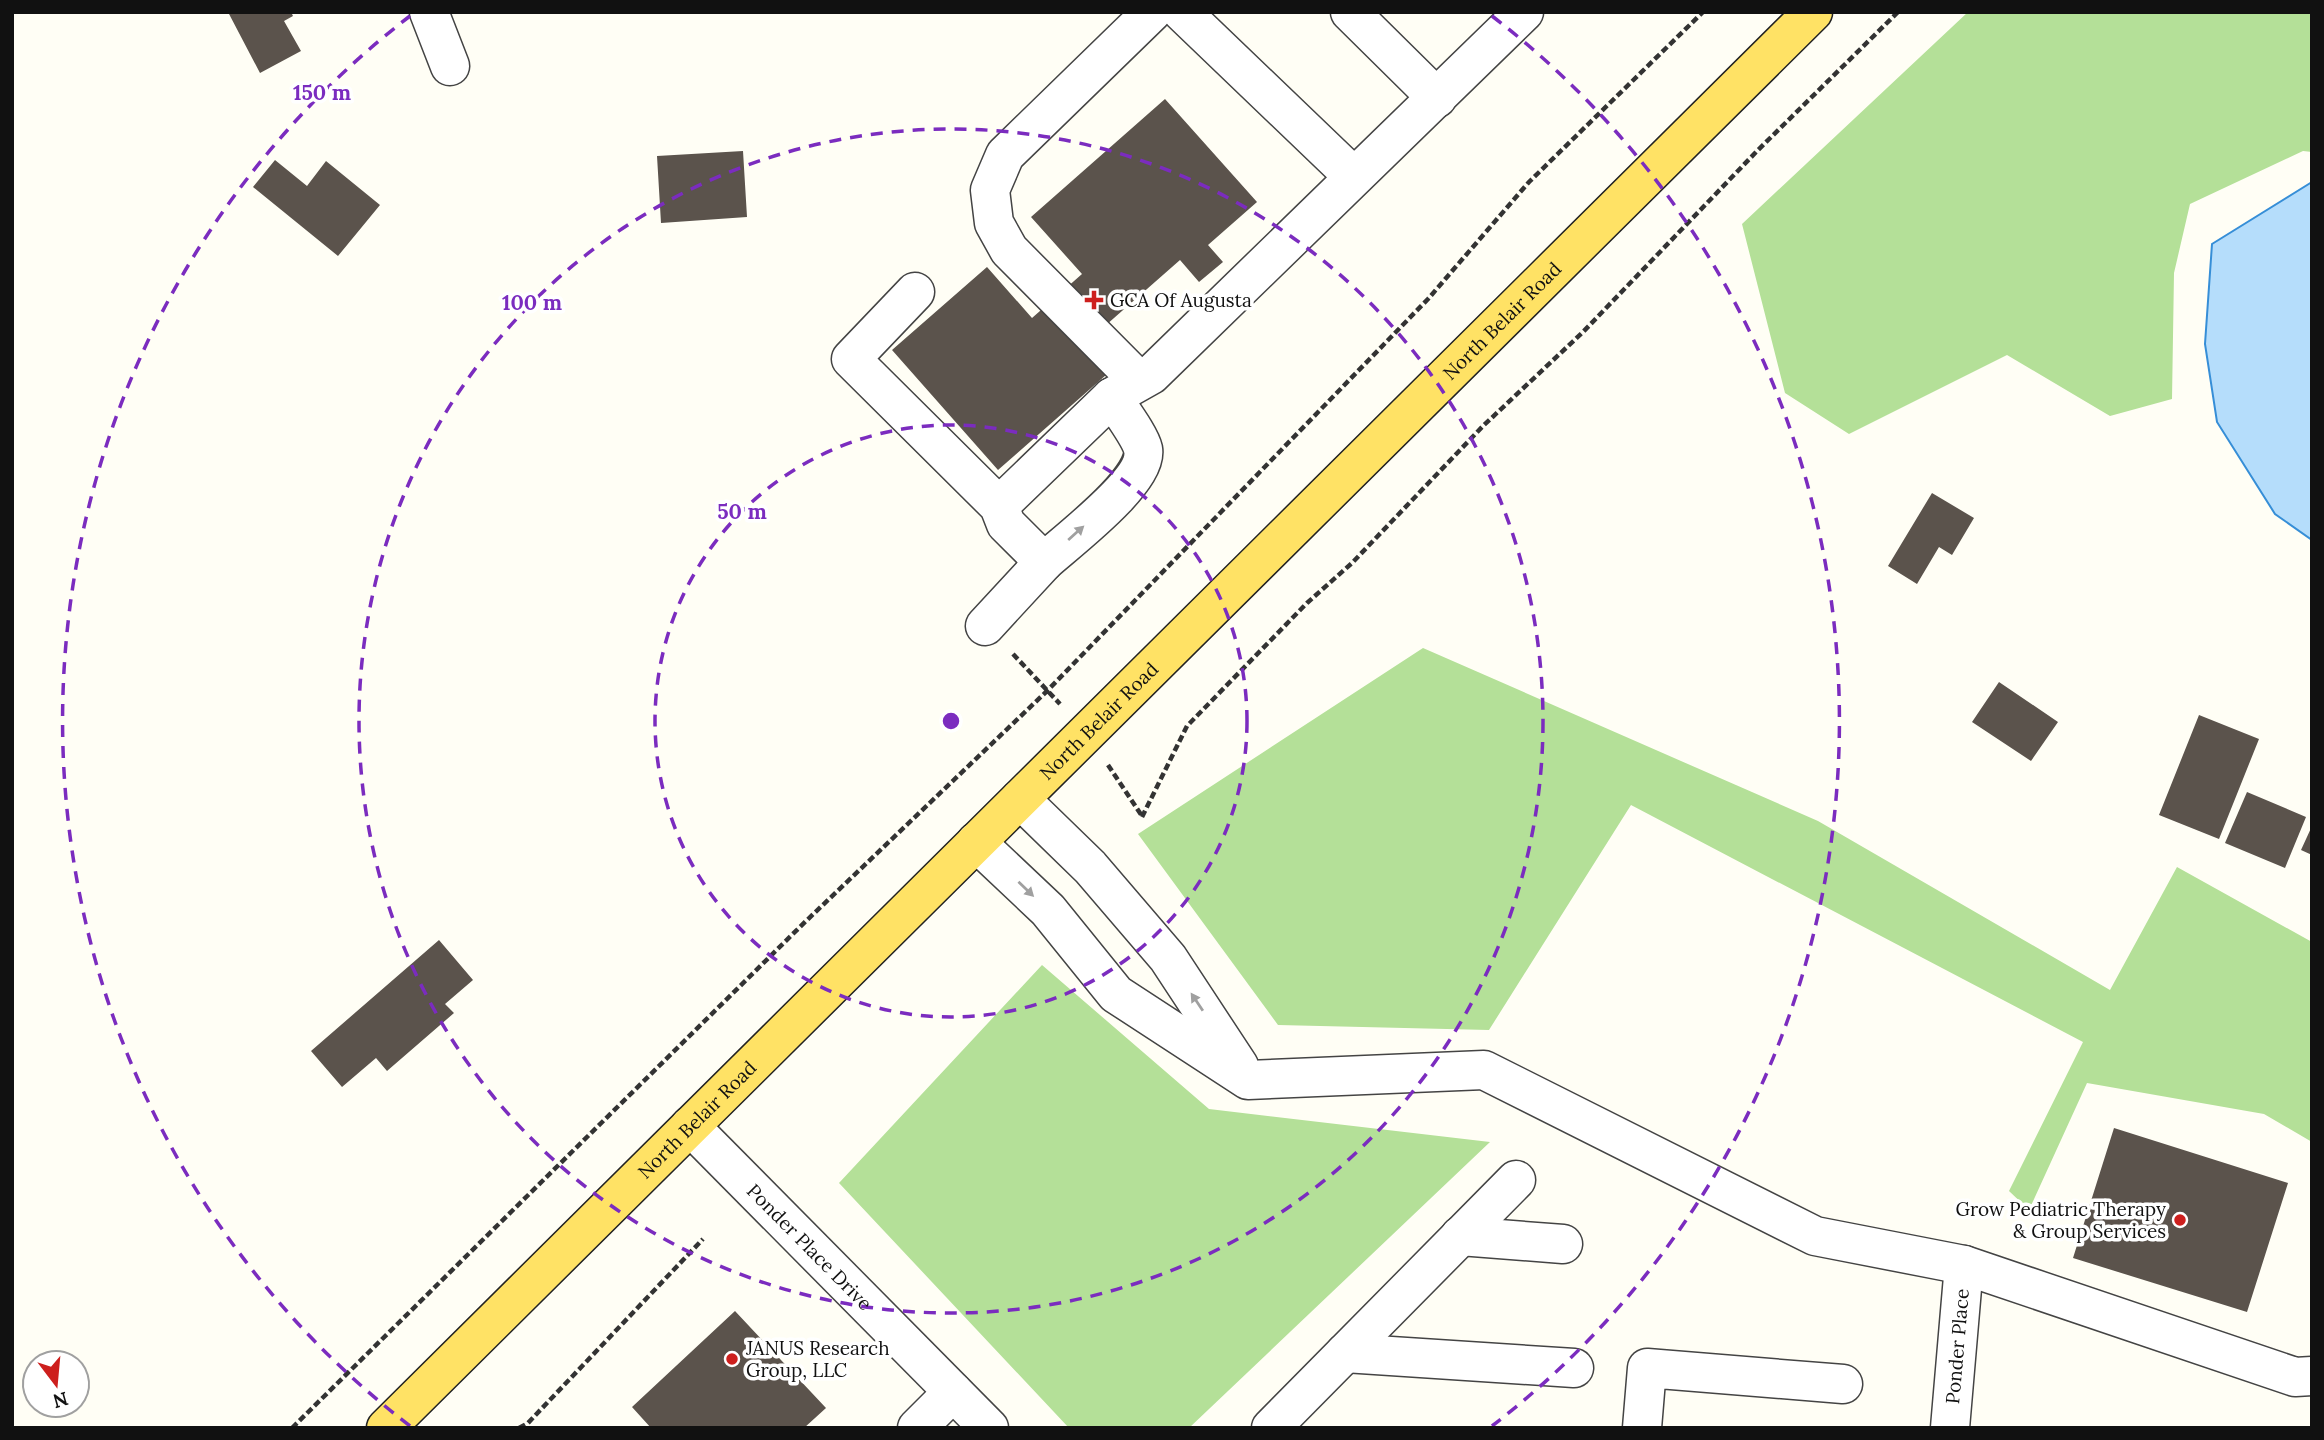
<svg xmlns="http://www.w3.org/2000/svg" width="2324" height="1440" font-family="Lora,serif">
<rect width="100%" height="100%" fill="#fffef5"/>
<!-- forest -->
<path fill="#b4e098" d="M1968,12H2312V152L2303,151L2190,204L2174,273L2172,399L2110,416L2007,355L1849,434L1785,393L1742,224Z
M1423,648L1818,821L2110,990L2177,867L2312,942V1142L2264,1114L2087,1083L2029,1210L2009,1191L2083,1042L1631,805L1489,1030L1278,1025L1138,834Z
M1042,965L1209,1109L1490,1142L1189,1428H1069L839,1183Z"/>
<!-- water -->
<path fill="#b5ddfb" stroke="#368ed7" stroke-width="2" d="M2312,182V540L2275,514L2217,422L2205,344L2212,244Z"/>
<!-- building -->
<path fill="#5b534c" d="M228,12H291L293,16L284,21L301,51L260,73Z
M1165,99L1257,202L1208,245L1223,262L1199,282L1180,260L1081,347L1106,375L998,470L892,350L987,267L1032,318L1082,274L1031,217Z
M743,151L747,217L661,223L657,156Z
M275,160L307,186L326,161L380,205L338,256L253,187Z
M1932,493L1974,518L1952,555L1939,547L1917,584L1888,566Z
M1999,682L2058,722L2031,761L1972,722Z
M2199,715L2259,739L2219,839L2159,815Z
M2247,792L2306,817L2285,868L2225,843Z
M2312,826V855L2301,850Z
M439,940L473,980L445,1004L454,1013L387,1071L376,1058L342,1087L311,1051Z
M2114,1128L2288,1183L2247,1312L2073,1258Z
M735,1311L826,1408L804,1428H651L632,1407Z"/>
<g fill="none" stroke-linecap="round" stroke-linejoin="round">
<!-- minor casing -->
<g stroke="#444" stroke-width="41">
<g id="minor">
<path d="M429,12L450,66"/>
<path d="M1182,12L1353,176"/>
<path d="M1350,12L1437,98"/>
<path d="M915,292L851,359L999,506L1006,524L1044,562C1066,542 1149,480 1143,449C1140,436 1120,410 1112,397"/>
<path d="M1139,381L1009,250L994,223L990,190L1005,155L1152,12"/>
<path d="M999,506L1112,397L1151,375L1524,12"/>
<path d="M985,626L1044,562"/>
<path d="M1020,799L1090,867L1168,958L1239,1066"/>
<path d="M976,842L1048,910L1116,994L1248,1080L1484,1070L1815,1236L1964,1265L2295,1377L2312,1376"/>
<path id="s1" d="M690,1126L989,1428"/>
<path d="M1460,1236L1563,1244"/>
<path d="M1345,1353L1574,1368"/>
<path d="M917,1428L953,1392"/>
<path d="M1271,1428L1516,1180"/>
<path d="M1642,1428L1647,1368L1843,1384"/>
<path id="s2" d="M1950,1428L1964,1265"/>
</g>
</g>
<!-- major casing -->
<g stroke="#222" stroke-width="41">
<g id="major">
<path id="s3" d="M386,1428L1813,12"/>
</g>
</g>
<!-- path -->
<path stroke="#333" stroke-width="4.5" stroke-dasharray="7 3.5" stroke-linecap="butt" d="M1013,654L1060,704
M1108,765L1142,816
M1142,817L1187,726L1307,603L1352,563L1483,426L1583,332L1758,150L1898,12
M292,1428L806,921L1047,691L1428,299L1529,182L1703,12
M519,1428L528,1423L703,1239"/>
<!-- minor -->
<use href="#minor" stroke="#fff" stroke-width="38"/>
<!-- major -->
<use href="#major" stroke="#ffe265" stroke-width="38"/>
</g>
<!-- one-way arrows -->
<defs><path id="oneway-solid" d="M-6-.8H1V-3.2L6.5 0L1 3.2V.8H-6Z" transform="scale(1.75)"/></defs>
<g fill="#a0a0a0">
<use href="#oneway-solid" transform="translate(1076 533) rotate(-42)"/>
<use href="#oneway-solid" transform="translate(1026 889) rotate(44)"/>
<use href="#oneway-solid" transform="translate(1197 1002) rotate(-124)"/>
</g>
<!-- distance rings -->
<g fill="none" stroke="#7b2cbf" stroke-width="3.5" stroke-dasharray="12 9">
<circle cx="951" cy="721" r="296"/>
<circle cx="951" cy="721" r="592"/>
<path d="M410 1426A889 889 0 0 1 410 16M1492 16A889 889 0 0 1 1492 1426"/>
</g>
<!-- markers -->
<g fill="#cd1f1d" stroke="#fff" stroke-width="2.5">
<path d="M1090.5 289.5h7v7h7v7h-7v7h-7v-7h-7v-7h7z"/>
<circle cx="2180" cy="1220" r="7"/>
<circle cx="732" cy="1359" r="7"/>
</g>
<g text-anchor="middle" stroke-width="7" stroke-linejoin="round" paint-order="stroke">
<!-- poi labels -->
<g font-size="19" fill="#111" stroke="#fff" text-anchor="start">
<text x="1110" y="307">GCA Of Augusta</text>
<text x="2166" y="1216" text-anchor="end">Grow Pediatric Therapy<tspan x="2166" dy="22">&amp; Group Services</tspan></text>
<text x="746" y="1355">JANUS Research<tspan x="746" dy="22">Group, LLC</tspan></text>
</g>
<!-- street labels -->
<g font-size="19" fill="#111" stroke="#fff">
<text dy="7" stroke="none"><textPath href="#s3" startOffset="1572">North Belair Road</textPath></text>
<text dy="7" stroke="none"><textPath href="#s3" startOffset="1004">North Belair Road</textPath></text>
<text dy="7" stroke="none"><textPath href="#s3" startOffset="438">North Belair Road</textPath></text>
<text dy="7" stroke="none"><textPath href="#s1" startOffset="170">Ponder Place Drive</textPath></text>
<text dy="7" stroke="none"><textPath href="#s2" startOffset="82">Ponder Place</textPath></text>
</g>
</g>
<circle cx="951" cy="721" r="10" fill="#7b2cbf" stroke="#fff" stroke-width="3.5"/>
<g font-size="21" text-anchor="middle" font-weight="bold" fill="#7b2cbf" stroke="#fff" stroke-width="7" stroke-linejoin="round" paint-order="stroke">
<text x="322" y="100">150 m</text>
<text x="532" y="310">100 m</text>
<text x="742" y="519">50 m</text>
</g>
<!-- border -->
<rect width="2324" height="1440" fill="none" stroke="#111111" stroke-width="28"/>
<!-- north arrow -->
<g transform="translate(56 1384) rotate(164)"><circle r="33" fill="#ffffff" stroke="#a0a0a0" stroke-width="2"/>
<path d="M0-5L12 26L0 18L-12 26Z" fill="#cd1f1d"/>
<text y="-10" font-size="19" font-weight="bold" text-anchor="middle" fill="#111111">N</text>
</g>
</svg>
